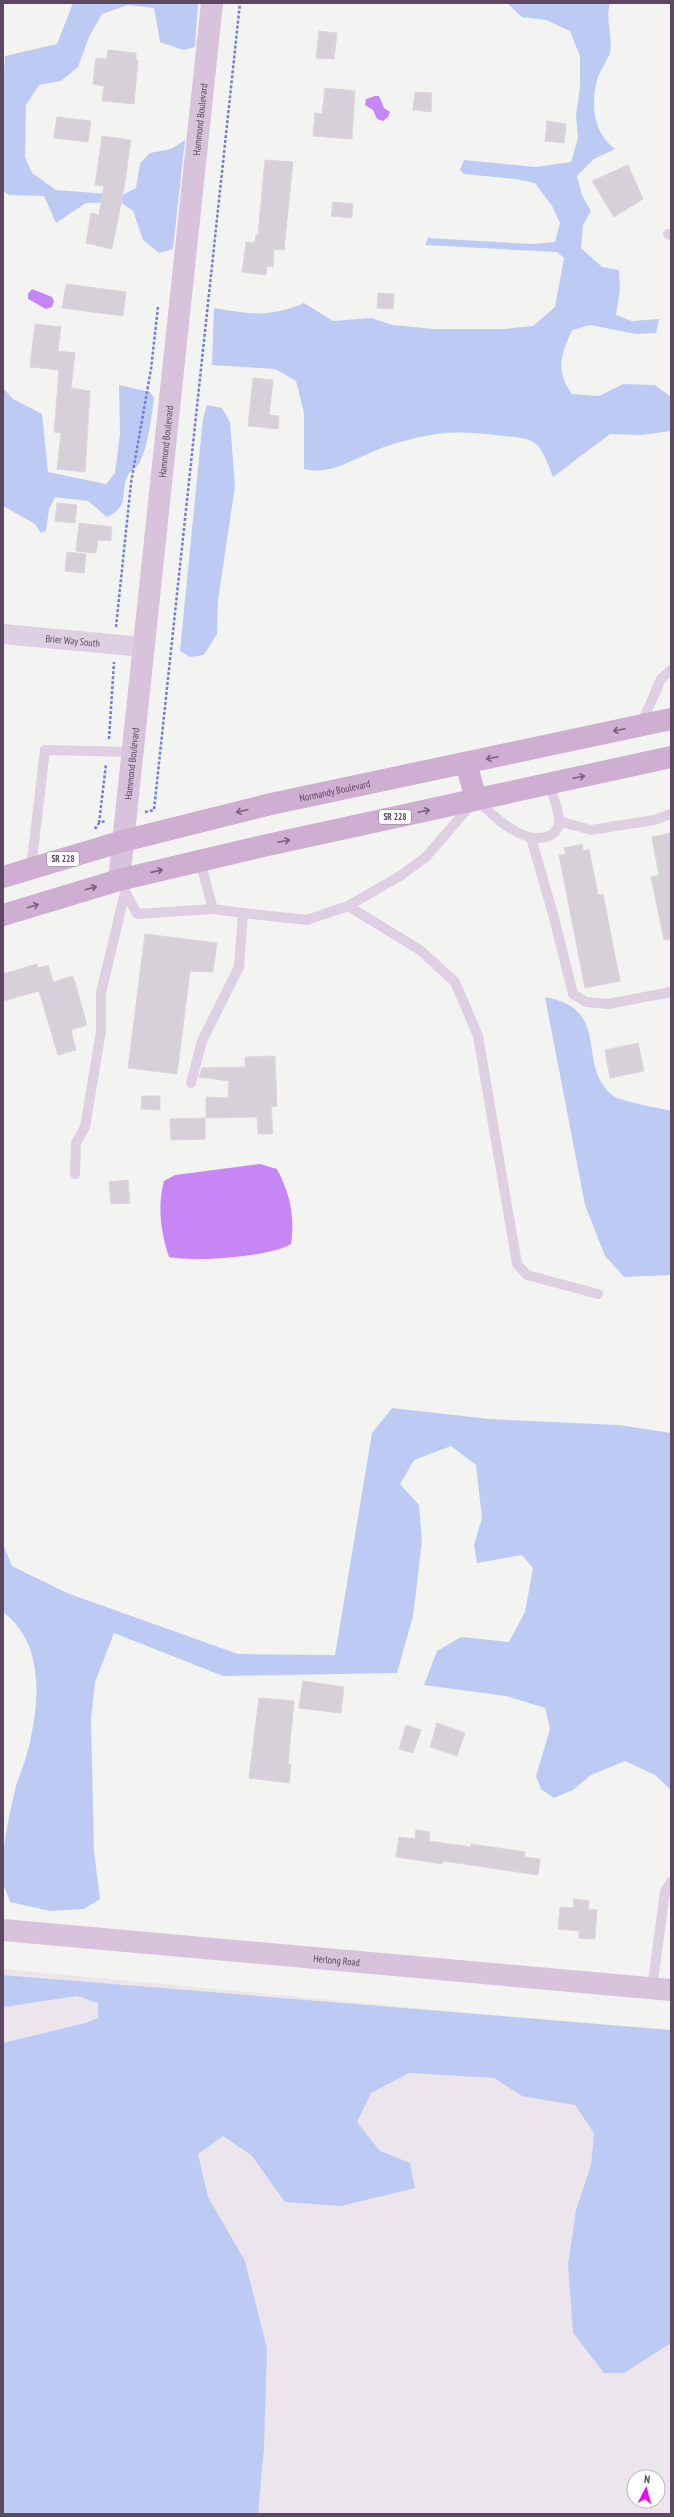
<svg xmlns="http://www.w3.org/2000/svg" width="674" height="2517" font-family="'PT Sans Narrow',sans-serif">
<rect width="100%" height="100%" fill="#f3f4f1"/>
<!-- airport -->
<path fill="#ece6ec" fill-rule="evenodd" d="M3,1969L671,2032V2514H3ZM634,2477H658V2501H634Z"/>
<!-- green -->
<path fill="#bdcbf4" d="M73,3H198L195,47L183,50L160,42L154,8L128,5L102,14L89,37L78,67L61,81L39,85L26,105L25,157L32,173L56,190L122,195L136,188L140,163L150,153L171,149L185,140L173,249L159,253L143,240L133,211L120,202L86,203L56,223L44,196L9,195L3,191V91L5,56L57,44Z
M507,3H610C605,19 613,36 610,52C608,60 601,69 598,77C590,102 593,133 615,149L594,159L577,176L582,195L591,211L583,225L581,248L602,267L619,270L620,289L616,315L632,321L659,319L656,333L636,334L590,325L572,330C561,354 555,371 572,394L599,396L623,384L655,385L671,397V431L642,435L610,434L553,477C538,436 535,439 494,435C471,432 448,431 425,436C407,440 386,445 370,453C348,462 329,475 304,469V413L296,381L275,369L212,365L214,308C250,314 269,318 304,303L333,321L371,318L393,325L434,329H504L533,326L555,307L564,258L557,252L425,245L428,238L531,244L555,242L560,223L552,206L535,183L516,179L464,174L460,170L464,160L535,167L571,162L578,138L576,116L580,87V56L570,31L546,20L522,17Z
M119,385L150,392L154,398C151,419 149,442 140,462C138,467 131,470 128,475C119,495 131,505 107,517L88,501L55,497L49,509L46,531L41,533L35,524L3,506V388L13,399L42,414L48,472L106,484L115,473L120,434Z
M207,405L222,408L230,422L235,486L218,600L217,634L204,655L190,657L180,651L203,418Z
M545,997C613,1009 575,1064 612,1095C618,1101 660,1108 671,1111V1275L624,1277L605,1256L585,1205Z
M392,1408L489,1419L619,1425L671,1433V1790L655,1775L625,1761L591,1775L573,1790L554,1798L541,1789L536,1776L550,1729L545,1708L506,1696L424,1685L437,1651L461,1637L509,1642L525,1612L533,1568L522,1555L477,1563L474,1545L482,1518L476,1465L451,1446L414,1460L400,1484L419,1505L422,1541L413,1616L397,1673L223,1676L114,1633L95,1682L91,1719L94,1851L100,1899L84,1909L50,1911L10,1902C8,1895 3,1887 3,1879C1,1849 9,1816 16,1786C20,1773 26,1760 29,1746C40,1700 44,1643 3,1612V1544L12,1566L67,1593L238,1654L335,1655L372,1433Z
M3,1975L671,2030V2343L624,2373H604L573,2333L568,2264L576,2210L591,2165L594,2133L575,2105L522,2096L494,2078L409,2073L371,2093L357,2122L380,2151L410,2163L415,2188L341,2206L285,2202L252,2156L223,2136L198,2154L208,2197L245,2261L267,2348L264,2449L258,2514H3V2043L85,2023L98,2018V2003L77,1996L3,2007Z"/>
<!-- water -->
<path fill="#c686f5" d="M375,96H379L384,108L390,112L388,117L383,121L377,119L373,110L365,105L366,99Z
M32,289L52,297L54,301L52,307L46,309L28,299V294Z
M260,1164L277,1169C290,1194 295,1215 291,1244C269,1257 196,1262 169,1257C161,1233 157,1206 164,1181L175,1175Z"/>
<!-- building -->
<path fill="#d8d0d9" stroke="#ddd5dd" d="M319,31L337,33L334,59L316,58Z
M108,50L136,53V60H138L134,104L102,101L104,86L93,84L96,58L107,59Z
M325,88L355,91L352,139L313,136L315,113L322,114Z
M415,92L432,93L431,112L413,110Z
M57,117L91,121L88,142L54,138Z
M547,121L566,124L564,143L545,141Z
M102,136L131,140L124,188L112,249L86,243L91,213L99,215L104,186L95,185Z
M265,160L293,162L284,250L274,249L273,267L267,266L266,275L242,272L246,242L255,243L256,235H258Z
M628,165L643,199L614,217L592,181Z
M333,202L353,204L352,218L331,216Z
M66,284L126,292L123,316L62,308Z
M378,293L394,294L393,309L377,308Z
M35,324L61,327L58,351L75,353L71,388L90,391L85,472L57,469L61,433L54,432L59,370L30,367Z
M253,378L273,380L269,415L279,416L278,429L248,426Z
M57,503L77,505L75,523L55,521Z
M79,523L112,527L111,541L98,540L96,553L76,551Z
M67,552L86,554L84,573L65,571Z
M671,833V939L664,940L651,877L659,875L652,837Z
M582,844L583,851L589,849L598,895L603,894L620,981L585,988L559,855L566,854L564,848Z
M145,934L217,943L213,972L190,971L177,1074L128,1068Z
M37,964L38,968L48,965L53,982L72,976L75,982L87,1025L71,1030L76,1050L58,1055L39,991L3,1001V974Z
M638,1043L644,1071L610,1078L605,1050Z
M275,1056L277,1106L271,1107L273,1134H258L257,1117L206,1118V1097L228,1098L229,1081L199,1077L202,1068L245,1067V1057Z
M142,1096H160V1110L141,1109Z
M205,1118V1139L171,1140L170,1119Z
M128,1180L130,1203L111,1204L109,1182Z
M303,1681L344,1687L341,1713L299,1708Z
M259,1698L294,1701L288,1764L291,1765L289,1783L249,1778Z
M437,1723L465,1733L457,1756L430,1747Z
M406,1725L421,1730L413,1753L399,1749Z
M416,1830L430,1832L429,1841L471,1847V1844L525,1852L524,1857L540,1859L538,1875L443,1861V1864L396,1857L399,1837L415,1839Z
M574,1899L589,1901L588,1909L597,1910L595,1939L579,1938V1931L558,1929L560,1907L573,1908Z"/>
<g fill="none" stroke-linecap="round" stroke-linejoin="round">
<!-- path -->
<path stroke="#717ed6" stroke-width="2.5" stroke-dasharray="3 2" stroke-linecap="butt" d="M116,627L131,483L151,369L158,307
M109,739L114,662
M145,812L154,810L240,3
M99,823L106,764
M95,829L99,823L105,821"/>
<!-- lane -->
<path stroke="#dfcfe2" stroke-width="10" d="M668,234L671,235
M641,725L661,679L671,670
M559,821L591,830L654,820L671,814
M531,838L553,914L573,994L586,1002L608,1004L671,992
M31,869L45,750L132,752
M124,889L137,914L213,909
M348,906L420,950L455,982L478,1036L517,1264L527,1275L598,1294
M243,913L307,920L348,906L400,876L426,857L476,799C493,816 523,846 549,836C555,833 559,829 559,822C560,811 552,794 548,783
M191,1083L202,1041L239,967L243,913L213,909L200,861
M75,1174L76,1143L85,1127L101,1031V993L125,892
M652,1989L665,1891L671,1882"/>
<!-- street -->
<path stroke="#dfcfe2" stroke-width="20" id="s1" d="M3,634L143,647"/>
<!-- secondary -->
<g stroke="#d9c3dc" stroke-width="22">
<path id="s2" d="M119,880L212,3"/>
<path id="s3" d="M3,1930L671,1990"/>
</g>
<!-- primary -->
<g stroke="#ceafd2" stroke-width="22">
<path d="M466,763L476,799"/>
<path id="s4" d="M3,877L123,841L271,804L671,719"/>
<path d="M3,915L119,880L263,846L671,757"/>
</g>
</g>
<!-- one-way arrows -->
<defs><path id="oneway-shaft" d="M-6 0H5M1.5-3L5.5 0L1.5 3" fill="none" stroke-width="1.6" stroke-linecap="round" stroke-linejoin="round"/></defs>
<g stroke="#79617d">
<use href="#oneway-shaft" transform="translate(619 730) rotate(168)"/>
<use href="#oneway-shaft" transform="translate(492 758) rotate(168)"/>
<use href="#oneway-shaft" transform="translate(579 777) rotate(-12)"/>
<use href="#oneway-shaft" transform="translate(242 811) rotate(166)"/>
<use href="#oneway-shaft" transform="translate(424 811) rotate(-12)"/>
<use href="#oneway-shaft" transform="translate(284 841) rotate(-12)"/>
<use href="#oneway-shaft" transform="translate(157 871) rotate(-13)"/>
<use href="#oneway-shaft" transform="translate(91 888) rotate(-16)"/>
<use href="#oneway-shaft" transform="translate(33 906) rotate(-17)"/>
</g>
<g text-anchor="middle" stroke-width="3" stroke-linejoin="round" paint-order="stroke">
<!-- shield labels -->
<g fill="#fff" stroke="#8e7e90" stroke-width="1">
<rect x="379" y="810" width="32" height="14" rx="3"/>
<rect x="47" y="852" width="32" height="14" rx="3"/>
</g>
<g font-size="9" font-weight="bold" fill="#5d4761">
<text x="395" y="820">SR 228</text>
<text x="63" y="862">SR 228</text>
</g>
<!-- street labels -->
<g font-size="10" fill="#5d4761" stroke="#fff">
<text dy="4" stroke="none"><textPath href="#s2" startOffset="765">Hammond Boulevard</textPath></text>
<text dy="4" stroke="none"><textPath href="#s2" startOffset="441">Hammond Boulevard</textPath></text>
<text dy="4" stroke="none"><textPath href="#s1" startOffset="70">Brier Way South</textPath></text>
<text dy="4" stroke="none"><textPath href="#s2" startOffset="117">Hammond Boulevard</textPath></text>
<text dy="4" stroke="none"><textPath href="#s4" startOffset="343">Normandy Boulevard</textPath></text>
<text dy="4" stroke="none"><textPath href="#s3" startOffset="335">Herlong Road</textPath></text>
</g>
</g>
<!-- border -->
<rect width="674" height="2517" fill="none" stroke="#5d4761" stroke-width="8"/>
<!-- north arrow -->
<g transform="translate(646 2489) rotate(6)"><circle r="19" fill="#ffffff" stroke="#beb5c0"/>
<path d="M0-3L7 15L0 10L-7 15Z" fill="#e807f8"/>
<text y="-6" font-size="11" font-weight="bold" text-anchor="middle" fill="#5d4761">N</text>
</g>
</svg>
